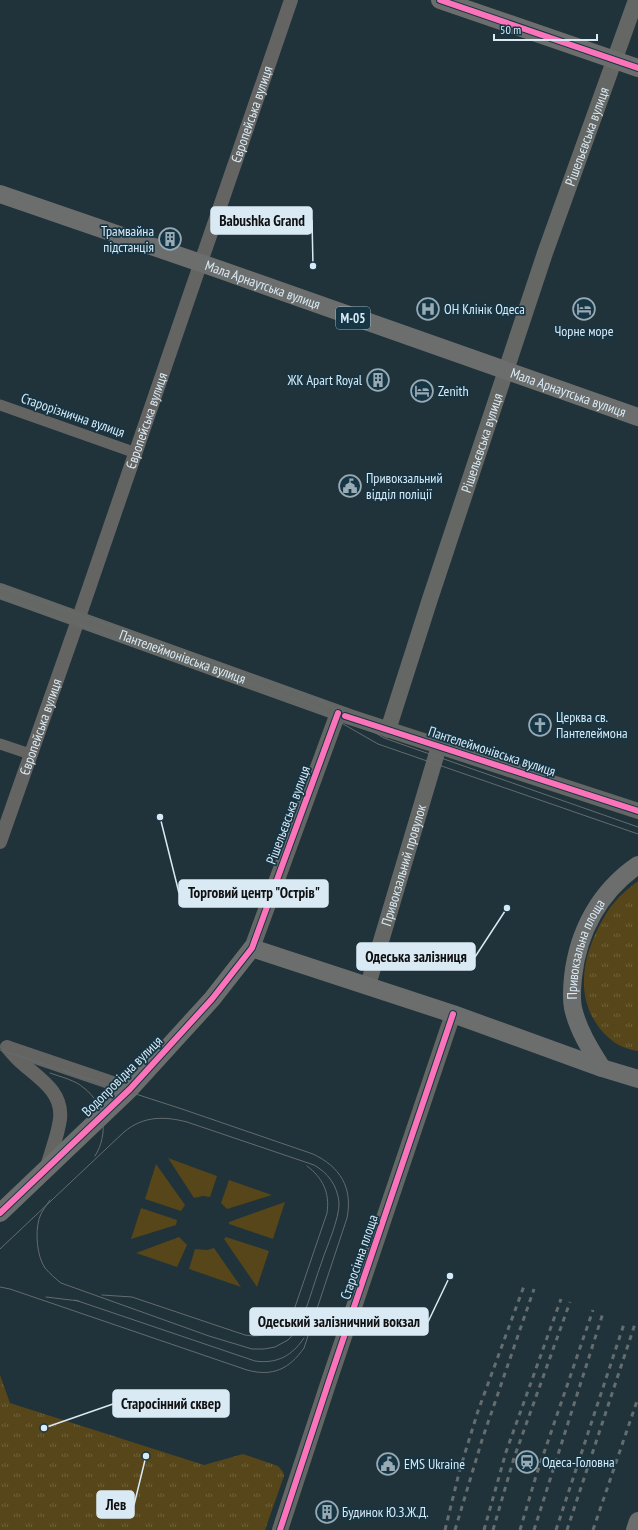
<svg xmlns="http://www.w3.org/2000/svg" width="638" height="1530" font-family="'PT Sans Narrow',sans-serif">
<defs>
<pattern id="park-tufts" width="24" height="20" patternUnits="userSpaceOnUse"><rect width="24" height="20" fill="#564619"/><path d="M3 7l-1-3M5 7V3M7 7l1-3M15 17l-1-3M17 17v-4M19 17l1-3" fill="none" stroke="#6e613b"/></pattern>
</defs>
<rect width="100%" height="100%" fill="#20323a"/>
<!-- grass -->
<path fill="#564619" d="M168,1158L217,1176L210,1197L203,1196L194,1198Z
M156,1164L185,1205L181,1211L145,1199Z
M229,1180L272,1195L227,1209L221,1203Z
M285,1202L273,1239L229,1224V1222Z
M141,1208L177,1220L176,1225L131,1239Z
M179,1237L187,1245L177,1267L136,1253Z
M226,1237L269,1251L257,1287L224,1239Z
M214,1248L241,1287L189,1269L195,1249L207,1250Z"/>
<!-- park -->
<path fill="url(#park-tufts)" d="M638,881V1051C621,1049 607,1039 598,1026C574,993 584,952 603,919C606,914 609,908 613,904C620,895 629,888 638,881Z
M0,1375L10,1403L204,1465L243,1454L278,1466L283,1472L284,1476L265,1530H0Z"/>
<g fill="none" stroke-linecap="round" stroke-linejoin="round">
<!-- minor -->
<path stroke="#646462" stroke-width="11" d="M0,405L136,453
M0,744L30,754"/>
<!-- tertiary -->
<g stroke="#646462" stroke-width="14">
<path id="s1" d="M0,842L77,623L291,0"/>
<path d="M7,1047C12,1053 17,1059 22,1063C40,1079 63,1092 60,1119C58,1135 51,1152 47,1167"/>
<path d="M9,1048L130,1089"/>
</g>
<!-- secondary -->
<g stroke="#646764" stroke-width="16">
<path id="s2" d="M0,591L350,717L638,811"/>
<path id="s3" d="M388,730L430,599L545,253L636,0"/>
<path d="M252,948L338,713"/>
<path id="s4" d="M368,985L439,746"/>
<path d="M280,1530L329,1381L453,1014"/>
</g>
<!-- primary -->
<g stroke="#6b6e6c" stroke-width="18">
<path d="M440,0L638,68"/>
<path id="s5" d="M0,194L221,270L638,417"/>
<path id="s6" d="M602,1068C590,1049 578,1030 573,1008C571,998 572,987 573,977C578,931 600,891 638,865"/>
<path d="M0,1213L130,1089L212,999L252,948L453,1014L602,1068L638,1079"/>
<path d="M635,1530L638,1521"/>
</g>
<!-- tram -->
<path stroke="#646c6e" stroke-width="1" d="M0,587L318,699L384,738L638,827
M0,597L310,705L378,744L638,834
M0,1050L182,1109L313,1154C340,1167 353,1187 347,1218L304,1348C289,1369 273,1377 247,1370L10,1289L0,1287
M50,1073C61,1077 75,1080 84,1088C105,1104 109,1134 95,1156
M0,1249L124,1132C143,1116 164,1116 187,1122L314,1165C328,1173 337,1185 339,1202C340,1218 326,1248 321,1264C313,1286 307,1310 297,1330L288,1340L275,1347L264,1349H252L209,1336L61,1283C56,1279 50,1274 45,1268C37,1256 35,1234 39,1219C41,1212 46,1206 50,1200
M102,1295L132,1297L245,1335C267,1339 284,1329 294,1310L327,1213C330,1193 323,1178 307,1166
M46,1297L79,1301
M75,1300L255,1361C277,1364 292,1356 304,1338"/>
<!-- rail -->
<path stroke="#646c6e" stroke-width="3" stroke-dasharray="5 5" stroke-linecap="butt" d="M445,1530L460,1469L478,1411L524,1286
M455,1530L482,1440L534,1289
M484,1530L506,1452L561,1299
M493,1530L514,1458L570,1302
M520,1530L536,1476L593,1310
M534,1530L603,1313
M556,1530L625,1321
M567,1530L635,1324
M593,1530L638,1398"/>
<!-- cycleway casing -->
<g stroke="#163545" stroke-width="8">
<path id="cycleway" d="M440,0L638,68
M345,716L638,811
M0,1213L130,1089L212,999L252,948L338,713
M280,1530L329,1381L453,1014"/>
</g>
<!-- cycleway -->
<use href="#cycleway" stroke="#fb73b8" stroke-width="6"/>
</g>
<!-- icons -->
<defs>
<g id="building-ring" transform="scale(1.15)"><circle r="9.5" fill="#163545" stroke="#98aab4" stroke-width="1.5"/><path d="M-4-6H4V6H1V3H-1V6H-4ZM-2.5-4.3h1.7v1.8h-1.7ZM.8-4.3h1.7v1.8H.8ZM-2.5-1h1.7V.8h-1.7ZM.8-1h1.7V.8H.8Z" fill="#98aab4"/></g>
<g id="hospital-ring" transform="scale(1.15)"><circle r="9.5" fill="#163545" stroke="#98aab4" stroke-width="1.5"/><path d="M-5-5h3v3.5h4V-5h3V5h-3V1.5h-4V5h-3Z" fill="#98aab4"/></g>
<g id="hotel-ring" transform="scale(1.15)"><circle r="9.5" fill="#163545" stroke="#98aab4" stroke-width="1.5"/><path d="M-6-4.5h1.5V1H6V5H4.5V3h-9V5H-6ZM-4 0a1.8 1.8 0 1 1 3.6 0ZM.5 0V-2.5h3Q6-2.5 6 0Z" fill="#98aab4"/></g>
<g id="civic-ring" transform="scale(1.15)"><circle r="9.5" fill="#163545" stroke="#98aab4" stroke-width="1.5"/><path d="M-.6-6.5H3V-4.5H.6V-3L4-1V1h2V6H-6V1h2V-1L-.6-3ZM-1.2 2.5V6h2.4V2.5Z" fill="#98aab4"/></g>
<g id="church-ring" transform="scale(1.15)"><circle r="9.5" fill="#163545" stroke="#98aab4" stroke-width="1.5"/><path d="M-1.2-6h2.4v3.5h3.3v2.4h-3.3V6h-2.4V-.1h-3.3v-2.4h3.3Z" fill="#98aab4"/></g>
<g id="station-ring" transform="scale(1.15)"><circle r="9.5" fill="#163545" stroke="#98aab4" stroke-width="1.5"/><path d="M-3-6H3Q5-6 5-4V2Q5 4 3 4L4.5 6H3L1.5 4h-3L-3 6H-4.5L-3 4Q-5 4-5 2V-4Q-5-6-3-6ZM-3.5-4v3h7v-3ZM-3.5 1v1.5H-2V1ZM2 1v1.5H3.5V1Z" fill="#98aab4"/></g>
</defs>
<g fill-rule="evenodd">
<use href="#building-ring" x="170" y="239"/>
<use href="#hospital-ring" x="428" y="309"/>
<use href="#hotel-ring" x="584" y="309"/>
<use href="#building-ring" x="378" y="380"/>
<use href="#hotel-ring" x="422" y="391"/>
<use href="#civic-ring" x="350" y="486"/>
<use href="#church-ring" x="540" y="725"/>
<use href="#station-ring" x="527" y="1462"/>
<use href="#civic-ring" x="388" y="1464"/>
<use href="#building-ring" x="327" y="1512"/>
</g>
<g text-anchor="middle" stroke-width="3.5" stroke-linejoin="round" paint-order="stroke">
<!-- shield labels -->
<rect fill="#163545" stroke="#9eb4c0" stroke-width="1" x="336" y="307" width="34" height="22" rx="3"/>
<g font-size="13" font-weight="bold" fill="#d9eaf5">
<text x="353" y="323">М-05</text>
</g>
<!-- street labels -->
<g font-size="14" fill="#d9eaf5" stroke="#163545">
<text dy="5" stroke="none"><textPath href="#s1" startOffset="770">Європейська вулиця</textPath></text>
<text dy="5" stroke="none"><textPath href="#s3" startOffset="626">Рішельєвська вулиця</textPath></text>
<text dy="5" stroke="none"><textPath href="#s5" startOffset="278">Мала Арнаутська вулиця</textPath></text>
<text dy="5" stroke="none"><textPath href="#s5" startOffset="602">Мала Арнаутська вулиця</textPath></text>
<text transform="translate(73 415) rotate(19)" y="5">Старорізнична вулиця</text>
<text dy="5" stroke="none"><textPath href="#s1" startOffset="446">Європейська вулиця</textPath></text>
<text dy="5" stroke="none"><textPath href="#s3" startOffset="302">Рішельєвська вулиця</textPath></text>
<text dy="5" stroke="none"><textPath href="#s2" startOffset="194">Пантелеймонівська вулиця</textPath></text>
<text dy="5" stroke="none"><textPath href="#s1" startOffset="122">Європейська вулиця</textPath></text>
<text transform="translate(492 751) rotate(18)" y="5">Пантелеймонівська вулиця</text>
<text transform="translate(288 815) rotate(-70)" y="5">Рішельєвська вулиця</text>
<text dy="5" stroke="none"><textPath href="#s4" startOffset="125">Привокзальний провулок</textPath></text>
<text dy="5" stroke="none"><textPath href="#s6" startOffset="128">Привокзальна площа</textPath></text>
<text transform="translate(122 1076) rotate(-45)" y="5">Водопровідна вулиця</text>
<text transform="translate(359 1257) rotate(-71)" y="5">Старосінна площа</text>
</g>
<!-- poi labels -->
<g font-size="14" fill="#d9eaf5" stroke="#163545" text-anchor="start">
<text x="154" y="236" text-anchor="end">Трамвайна<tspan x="154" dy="16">підстанція</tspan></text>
<text x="444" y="314">ОН Клінік Одеса</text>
<text x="584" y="336" text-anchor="middle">Чорне море</text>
<text x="362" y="385" text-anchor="end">ЖК Apart Royal</text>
<text x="438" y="396">Zenith</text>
<text x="366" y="483">Привокзальний<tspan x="366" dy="16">відділ поліції</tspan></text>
<text x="556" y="722">Церква св.<tspan x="556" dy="16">Пантелеймона</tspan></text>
<text x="542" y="1467">Одеса-Головна</text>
<text x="404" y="1469">EMS Ukraine</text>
<text x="342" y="1517">Будинок Ю.З.Ж.Д.</text>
</g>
</g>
<!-- callouts -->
<path fill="none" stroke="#d9eaf5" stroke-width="1.5" d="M313 266L312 220M160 817L179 893M507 908L475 957M450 1276L428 1322M44 1428L113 1404M146 1456L134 1505"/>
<g fill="#d9eaf5" stroke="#163545" stroke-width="1.5">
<circle cx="313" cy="266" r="4"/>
<circle cx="160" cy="817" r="4"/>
<circle cx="507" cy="908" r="4"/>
<circle cx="450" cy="1276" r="4"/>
<circle cx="44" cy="1428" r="4"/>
<circle cx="146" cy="1456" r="4"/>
</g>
<g fill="#d9eaf5" stroke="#d9eaf5" stroke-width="1.5">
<rect x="211" y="207" width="101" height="27" rx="4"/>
<rect x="179" y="880" width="149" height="27" rx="4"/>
<rect x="357" y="943" width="118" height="27" rx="4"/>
<rect x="250" y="1308" width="178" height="27" rx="4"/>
<rect x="113" y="1390" width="116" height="27" rx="4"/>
<rect x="97" y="1491" width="37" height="27" rx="4"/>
</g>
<g font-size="15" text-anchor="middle" font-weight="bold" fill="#111">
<text x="262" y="226">Babushka Grand</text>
<text x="254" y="898">Торговий центр "Острів"</text>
<text x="416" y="962">Одеська залізниця</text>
<text x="339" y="1327">Одеський залізничний вокзал</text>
<text x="171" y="1409">Старосінний сквер</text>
<text x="116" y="1510">Лев</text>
</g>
<!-- scale -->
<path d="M494 34v6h103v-6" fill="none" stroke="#d9eaf5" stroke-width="2"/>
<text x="500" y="34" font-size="12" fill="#d9eaf5" stroke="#163545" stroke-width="3" paint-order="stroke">50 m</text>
</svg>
